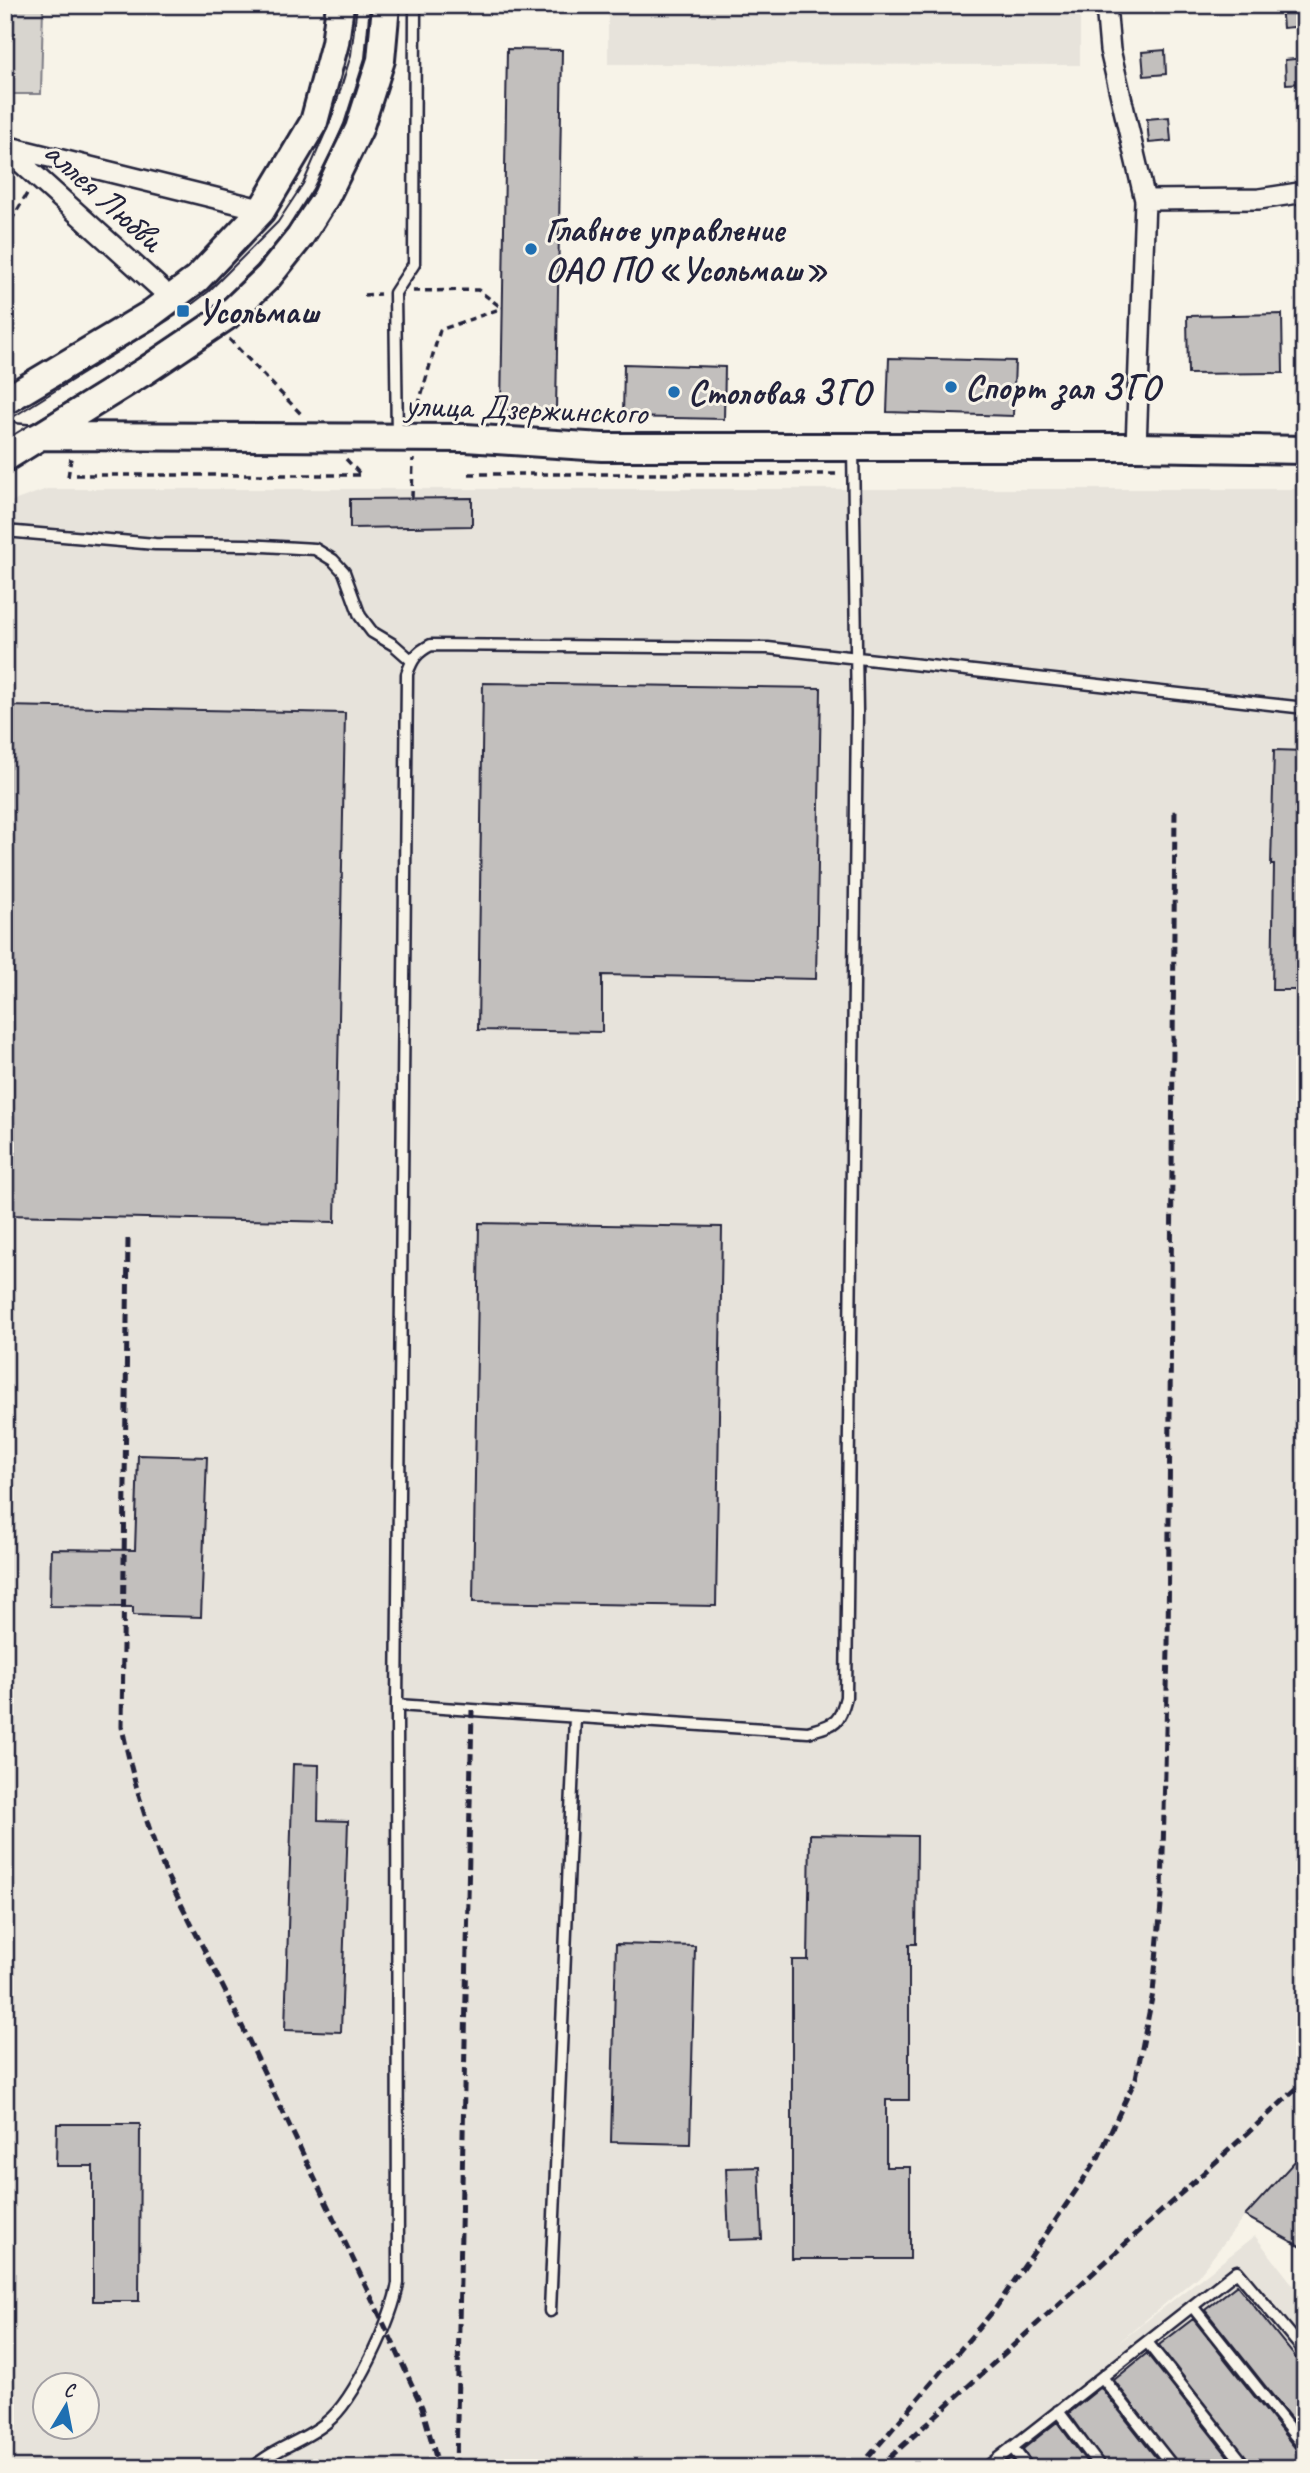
<svg xmlns="http://www.w3.org/2000/svg" width="1310" height="2473" font-family="Caveat,sans-serif">
<rect width="100%" height="100%" fill="#f7f3e8"/>
<filter id="ink" filterUnits="userSpaceOnUse"><feTurbulence type="fractalNoise" baseFrequency=".0143" numOctaves="2"/><feDisplacementMap in="SourceGraphic" scale="14" xChannelSelector="R" yChannelSelector="G"/><feConvolveMatrix kernelMatrix="1 2 1 2 8 2 1 2 1" color-interpolation-filters="sRGB"/></filter>
<g filter="url(#ink)">
<!-- built -->
<path fill="#e7e3db" fill-rule="evenodd" d="M608,5H1080V65L608,64Z
M47,489H1305V2150L1245,2216L1198,2276L1117,2344L1255,2236L1301,2295L1305,2293V2468H5V504ZM46,2386H88V2428H46Z"/>
<!-- green -->
<path fill="#d8d5cf" stroke="#7d7c85" stroke-width="2" d="M5,5H43L41,94H5Z"/>
<!-- building -->
<path fill="#c2bfbd" stroke="#22223b" stroke-width="2" d="M1281,5H1304L1305,26L1283,28Z
M507,49L562,50L556,410L501,409Z
M1165,50L1166,74L1144,76L1142,52Z
M1305,58V83L1286,84L1285,60Z
M1169,117L1171,141L1149,143L1147,119Z
M1282,314L1283,373L1188,374L1187,316Z
M889,358L1015,361L1013,416L887,412Z
M624,364L725,367L724,419L623,417Z
M472,498V526L350,528V499Z
M483,683L821,688L816,979L602,975V1032L478,1030Z
M5,706L345,713L335,1222L5,1215Z
M1274,750L1305,751V990H1272L1274,865H1271Z
M479,1223L722,1227L716,1606L473,1602Z
M138,1455L207,1457L201,1617L133,1615V1607L50,1606L51,1549L135,1550Z
M293,1764L319,1765L318,1820L348,1821L341,2032L285,2030Z
M810,1834L917,1836L916,1944H909V2100H886V2167H910V2259H792V1960H808Z
M616,1944L695,1946L690,2144L611,2142Z
M57,2124H140L139,2301H93V2166H56Z
M1305,2150V2249L1245,2216Z
M759,2167L762,2239L729,2240L726,2168Z
M1237,2285L1305,2369V2436L1205,2310Z
M1193,2319L1299,2453L1305,2455V2468H1254L1159,2345Z
M1146,2354H1147L1237,2468H1181L1114,2380Z
M1100,2388L1102,2389L1164,2468H1108L1069,2413Z
M1057,2422L1091,2468H1035L1023,2449Z
M1011,2458L1018,2468H998Z"/>
<g fill="none" stroke-linecap="round" stroke-linejoin="round">
<!-- lane casing -->
<g stroke="#22223b" stroke-width="15">
<path id="lane" d="M397,437L395,293L414,264L415,5
M5,531L155,544L246,545L315,549L333,560L344,572L360,616L372,632L394,645L411,660
M397,1705L808,1732C835,1724 839,1725 846,1697L857,712L853,449
M1192,2306L1305,2448
M550,2311L575,1717
M1147,2342L1247,2468
M1102,2377L1174,2468
M1058,2411L1101,2468
M1012,2447L1028,2468
M253,2468C274,2448 305,2441 327,2422C355,2400 393,2317 398,2283L397,1705L407,674C412,659 417,652 431,645L768,648L1305,708
M986,2468L1237,2271L1305,2352"/>
</g>
<!-- street casing -->
<g stroke="#22223b" stroke-width="24">
<path id="street" d="M1106,5L1110,50L1145,200L1136,447
M5,146L252,207
M6,149L161,289
M1145,200L1259,199L1305,192
M5,429L15,434L40,436"/>
</g>
<!-- secondary casing -->
<g stroke="#22223b" stroke-width="32">
<path id="secondary" d="M5,401L149,315L197,279L261,211L314,122L335,43L340,5
M40,436L466,438L602,447H1136L1305,450
M5,458L145,371L227,316L268,277L300,237L326,196L359,129L381,60L386,5"/>
</g>
<!-- path -->
<path stroke="#22223b" stroke-width="3.5" stroke-dasharray="7 5" stroke-linecap="butt" d="M5,231L28,192
M413,291L478,290L502,308
M364,295L380,294
M229,339L301,414
M415,417L440,330L502,308
M346,459L360,474
M469,474H841
M76,475H361
M68,477L71,458
M412,498L413,459"/>
<!-- lane -->
<use href="#lane" stroke="#f7f3e8" stroke-width="10"/>
<!-- street -->
<use href="#street" stroke="#f7f3e8" stroke-width="19"/>
<!-- secondary -->
<use href="#secondary" stroke="#f7f3e8" stroke-width="26"/>
<!-- tram -->
<path stroke="#22223b" stroke-width="2" d="M5,422L183,311L208,292L278,222L303,184L332,117L351,55L357,5
M5,440L141,357L219,303L257,266L288,229L314,191L344,124L365,58L370,5"/>
<!-- rail -->
<path stroke="#22223b" stroke-width="5" stroke-dasharray="10 5" stroke-linecap="butt" d="M128,1239L122,1727C132,1778 147,1825 166,1874L232,2005L392,2341L422,2407L439,2468
M456,2468L472,1710
M859,2468L995,2309L1098,2158L1136,2078L1153,1993L1162,1894L1168,1649L1175,809
M878,2468L1305,2081"/>
</g>
</g>
<!-- markers -->
<g fill="#1f6fb2" stroke="#f7f3e8" stroke-width="2.5">
<circle cx="531" cy="249" r="7"/>
<rect x="176" y="304" width="14" height="14" rx="3.5"/>
<circle cx="951" cy="387" r="7"/>
<circle cx="674" cy="392" r="7"/>
</g>
<g text-anchor="middle" stroke-width="6" stroke-linejoin="round" paint-order="stroke">
<!-- street labels -->
<g font-size="35" fill="#22223b" stroke="#f7f3e8">
<text transform="translate(104 195) rotate(42)" y="12">аллея Любви</text>
<text transform="translate(526 408) rotate(2)" y="12">улица Дзержинского</text>
</g>
<!-- poi labels -->
<g font-size="35" font-weight="bold" fill="#22223b" stroke="#f7f3e8" text-anchor="start">
<text x="545" y="241">Главное управление<tspan x="545" dy="40">ОАО ПО «Усольмаш»</tspan></text>
<text x="197" y="323">Усольмаш</text>
<text x="965" y="399">Спорт зал ЗГО</text>
<text x="688" y="404">Столовая ЗГО</text>
</g>
</g>
<!-- margin -->
<rect width="1310" height="2473" fill="none" stroke="#f7f3e8" stroke-width="28"/>
<rect x="14" y="14" width="1282" height="2445" fill="none" stroke="#22223b" stroke-width="2.5" filter="url(#ink)"/>
<!-- north arrow -->
<g transform="translate(66 2406) rotate(10)"><circle r="33" fill="#f7f3e8" stroke="#a29fa3" stroke-width="2"/>
<path d="M0-5L12 26L0 18L-12 26Z" fill="#1f6fb2"/>
<text y="-10" font-size="19" font-weight="bold" text-anchor="middle" fill="#22223b">С</text>
</g>
</svg>
